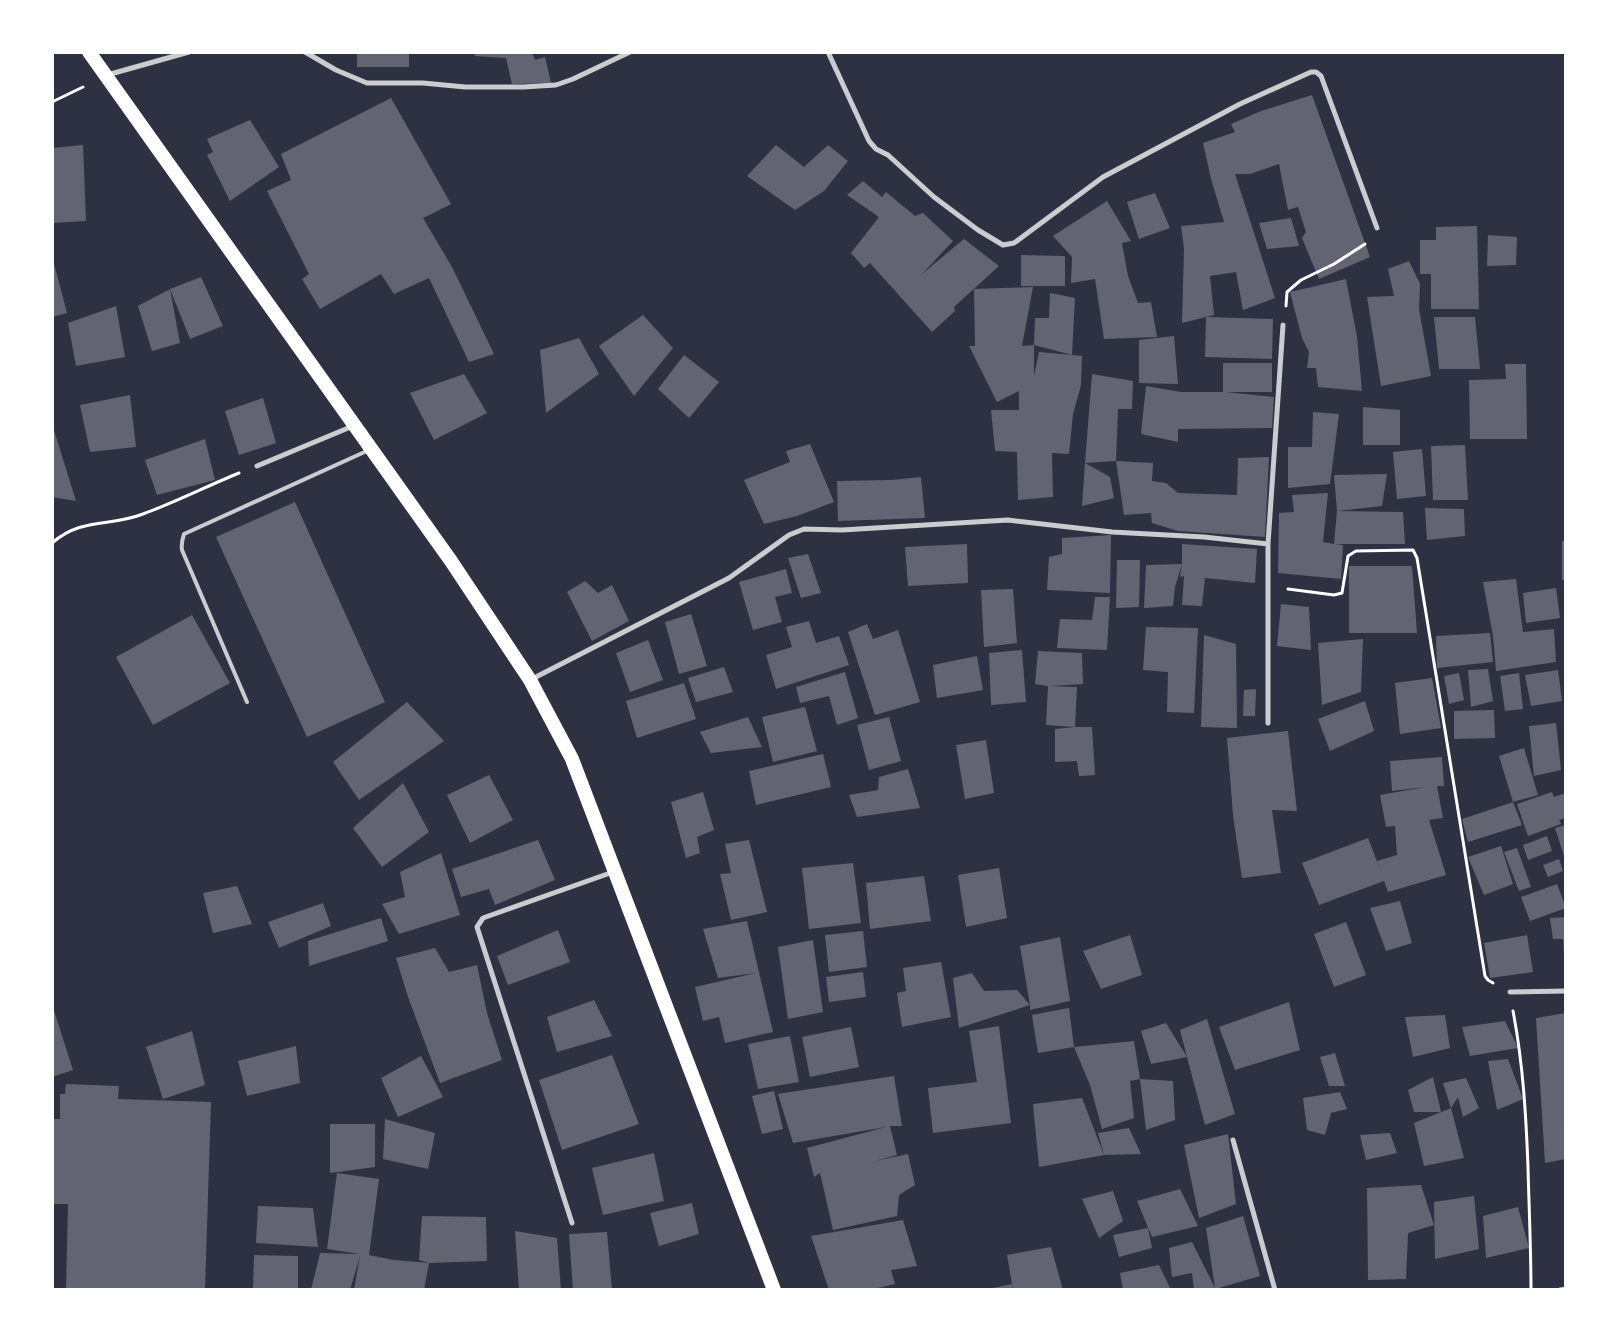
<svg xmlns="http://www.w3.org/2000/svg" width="1618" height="1342" font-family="Inter,sans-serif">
<rect width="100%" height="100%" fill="#2d3142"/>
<!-- building -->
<path fill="#626471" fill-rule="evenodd" d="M357,52H409V67H357Z
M476,52H532L535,60L545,57L551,83L512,84L506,58L475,56Z
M1312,95L1370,257L1319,279L1302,238L1306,232L1298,207L1288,210L1279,164L1250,174H1235L1275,298L1243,310L1236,272L1210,276L1214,315L1206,317L1273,319L1272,359L1205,357L1206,317L1182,323L1184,249L1181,226L1224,222L1211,179L1203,143L1235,132L1231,124L1261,111Z
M391,98L451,204L423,218L452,267L494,354L469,362L429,278L394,294L381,274L320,309L302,279L309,274L267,191L291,180L281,154Z
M250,120L279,167L230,201L207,155L213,152L207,139Z
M83,145L86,221L52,223V148Z
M776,145L804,167L828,145L848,161L824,191L795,210L747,176Z
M863,181L882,197L886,192L915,216L923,213L953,241L922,274L964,239L999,266L954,307L955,311L932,332L870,263L864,268L851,253L879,217L847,195Z
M1155,193L1170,228L1139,239L1127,202Z
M1107,201L1131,241L1122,243L1128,276L1138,303L1151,302L1157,337L1104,339L1095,279L1071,283L1072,257L1053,236Z
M1291,218L1299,246L1267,249L1259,223Z
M1477,226L1479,309H1431V274H1420V240H1436V227Z
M1488,235L1517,237L1516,265L1487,266Z
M1021,255L1065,256V286H1021Z
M52,256L67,313L52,317Z
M1409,261L1420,284L1419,309L1431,376L1381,386L1367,297L1394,296L1388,269Z
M201,277L223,326L190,339L170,289L180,343L152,351L138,306L170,289Z
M1346,279L1357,337L1362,391L1318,387L1316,368H1307L1309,352L1302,338L1290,292Z
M1033,287L1022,346L1034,345L1035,318H1049L1050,293L1075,298L1072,355L1082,356L1081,385L1073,414L1069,454L1052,453L1053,497L1018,500L1017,452L995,451L991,410H1019V391L997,402L969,346H975L974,289ZM1034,345L1072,355L1039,352L1034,376Z
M116,306L125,357L76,366L68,323Z
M643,315L673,348L634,396L599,346Z
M1434,317H1475L1480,369H1439Z
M1174,336L1178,384L1139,383V340Z
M579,338L599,374L546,413L540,350Z
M684,355L719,382L689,418L658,389Z
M1223,363H1272V392H1225L1274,397L1272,428L1178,429V442L1141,434L1146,386L1181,392H1223Z
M1505,364H1526L1527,439H1470L1469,380L1506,379Z
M464,374L487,413L434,440L410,393Z
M1092,374L1133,381L1132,409H1118L1116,461L1085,463L1110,477L1114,498L1082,506L1085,463Z
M130,395L136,447L90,452L80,405Z
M263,398L276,443L239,455L225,411Z
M1363,407L1400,410V445H1363Z
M1313,412L1339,414L1330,484L1288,488V447H1312Z
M53,427L76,501L52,497Z
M205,439L215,480L157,495L145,460Z
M810,444L834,502L797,516L764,524L744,480L790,462L786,451Z
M1465,445L1468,500H1433L1431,446Z
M1422,449L1426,496L1397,499L1393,452Z
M1269,457L1265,537L1178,531L1152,523L1151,513L1124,515L1116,461L1153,463L1152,481L1166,483L1178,493L1237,495L1238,458Z
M1387,474L1382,506L1337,511L1334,475Z
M921,477L925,518L838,521L837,481L891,480Z
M1328,493L1323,542L1334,544L1337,511L1403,512L1405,544H1335L1343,545L1341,579L1278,573L1279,513L1294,512L1292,495Z
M295,502L385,702L307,737L216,537Z
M1425,508L1464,509L1465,536L1427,540Z
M1111,535L1110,593L1047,590L1049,557L1062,554V538Z
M1562,541H1566V580H1562Z
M967,544L968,583L908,586L905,547Z
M1182,544L1257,549L1255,583L1205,578L1202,606L1182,605L1184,576L1180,577L1182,564L1175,587L1173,606L1144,608L1146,565L1182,564Z
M808,554L821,593L801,598L788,558Z
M1117,560H1140L1139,607L1116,608Z
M1349,566H1412L1417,633H1349Z
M786,569L792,593L775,597L782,622L753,630L739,582Z
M1516,579L1523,632L1554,629L1556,662L1496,671L1493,636L1483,582Z
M585,581L598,593L612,585L629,621L592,641L567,592Z
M1556,588L1560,618L1526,623L1523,593Z
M1013,589L1017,643L984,647L981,590Z
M1095,597H1110L1107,650L1057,648L1060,619L1092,620Z
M1281,604L1309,607L1311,650L1277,646Z
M691,614L707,666L679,674L665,622Z
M192,615L230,683L153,725L116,657Z
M809,621L816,643L839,636L849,665L776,689L766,655L792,647L786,627Z
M867,624L873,639L898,630L920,702L875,715L848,632Z
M1146,627L1198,628L1194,713L1167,712L1168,672L1143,670Z
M1490,633L1493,662L1437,668L1436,636Z
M1204,635L1236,644L1237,728L1201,727Z
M1363,639L1361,692L1322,705L1318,643Z
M648,640L663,680L630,692L616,653Z
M1022,650L1026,702L991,705L989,653Z
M1038,651L1082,653L1083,684L1050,686L1077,687L1075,727H1092L1095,775L1079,776L1077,761L1055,762V729L1075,727L1046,725L1048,686L1035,684Z
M977,656L983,690L937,698L933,665Z
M724,667L733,692L696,702L688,678Z
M1488,669L1493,701L1471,707L1468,670Z
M1558,670L1562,701L1531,706L1525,675Z
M845,672L858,718L837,725L829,696L800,703L796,687Z
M1459,673L1464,700L1449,704L1444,676Z
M1519,673L1523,709L1505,711L1500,676Z
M1432,678L1441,728L1400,734L1395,683Z
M684,683L696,719L637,738L626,701Z
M1256,689L1255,716H1243L1244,690Z
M1365,701L1374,731L1330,751L1318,719Z
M407,702L444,741L359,800L333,762Z
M805,707L817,751L773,762L762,717Z
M1494,710L1495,738L1454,739V711Z
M748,717L762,747L711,753L700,732Z
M889,717L901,761L869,770L857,725Z
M1556,723L1561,770L1534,776L1529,726Z
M1288,731L1297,811L1272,810L1281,873L1242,878L1233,815L1227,738Z
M986,740L994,793L965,799L956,745Z
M1524,748L1538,795L1513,802L1499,756Z
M823,754L831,787L756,805L749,771Z
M1442,757L1444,786H1437L1443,818L1429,820L1446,875L1388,892L1384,881L1319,905L1302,863L1368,838L1381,872L1377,861L1397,855L1395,826L1386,827L1380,795L1425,787L1392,791L1390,761Z
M908,769L920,808L857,817L849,795L878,790L879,777Z
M489,775L513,820L470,843L447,795Z
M403,783L429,832L382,867L353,828Z
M703,792L714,830L697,837L700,853L686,858L671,802Z
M1552,792L1554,797L1566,793V818L1559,820L1561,824L1528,836L1517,804Z
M1513,802L1522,825L1468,842L1462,819Z
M1566,825V855L1564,856L1555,828Z
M1547,836L1552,851L1528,860L1523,845Z
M538,840L555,880L495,905L489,889L461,897L452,869Z
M749,840L767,912L731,920L720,874L731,873L725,844Z
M1501,846L1513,884L1484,895L1468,857Z
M1517,848L1531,887L1519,891L1504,852Z
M441,853L460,915L399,934L382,904L405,897L400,872Z
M1559,859L1563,871L1548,877L1543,865Z
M853,863L861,923L809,929L802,868Z
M999,868L1007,918L966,927L958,875Z
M924,876L931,921L870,929L866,883Z
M1557,884L1566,908L1530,921L1521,897Z
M237,886L252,924L213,933L203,893Z
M1400,901L1412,943L1386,951L1370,908Z
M323,903L331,926L279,948L268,922Z
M1566,917V954L1564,955L1563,939H1553L1550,918Z
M381,918L388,941L309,966L308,941Z
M747,921L773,1032L725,1043L719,1017L703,1021L695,987L756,973L718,978L703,929Z
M1346,922L1366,975L1334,987L1314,934Z
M558,930L570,962L508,985L497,956Z
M863,931L867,967L829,972L825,935Z
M1130,935L1142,975L1101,989L1083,951Z
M1527,935L1533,972L1490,978L1484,943Z
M1060,937L1070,1001L1030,1010V1005L959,1028L953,978L972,973L984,991L1017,990L1030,1005L1020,946Z
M813,940L823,1012L788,1019L778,947Z
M435,948L449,972L477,965L487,1013L502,1060L440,1083L408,997L396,958Z
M941,962L951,1017L902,1027L897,993L906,991L903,968Z
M863,972L866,997L829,1002L826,977Z
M594,1000L612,1036L557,1052L547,1017Z
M1289,1002L1300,1050L1235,1070L1219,1027Z
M52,1004L73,1070L52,1077Z
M1069,1008L1074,1047L1134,1041L1140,1079L1173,1081L1175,1120L1146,1130L1140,1079L1130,1081L1134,1118L1102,1129L1090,1085L1074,1047L1038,1053L1032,1015Z
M1566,1013V1159L1545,1163L1536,1018Z
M1445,1015L1450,1048L1413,1057L1405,1017Z
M1207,1019L1235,1114L1205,1125L1187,1057L1151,1064L1141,1031L1166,1023L1187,1057L1180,1030Z
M1505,1021L1518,1048L1470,1056L1462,1027Z
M999,1026L1011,1123L933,1133L928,1088L977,1082L969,1031Z
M851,1027L859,1067L810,1077L802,1037Z
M192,1031L205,1085L163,1099L146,1047Z
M790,1036L799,1082L758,1089L748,1044Z
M296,1046L300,1083L247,1096L238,1061Z
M1335,1053L1345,1086H1329L1320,1057Z
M612,1055L639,1124L562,1150L539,1080Z
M421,1056L443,1097L398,1117L381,1078Z
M1508,1059L1523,1099L1497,1110L1488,1061Z
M894,1076L902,1126H890L897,1155L875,1161L908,1154L915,1185L899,1195L897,1216L833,1230L820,1173L814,1177L807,1148L886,1127L793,1143L778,1094Z
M1433,1077L1441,1112H1414L1408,1090Z
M1466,1078L1479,1108L1463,1117L1458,1097L1451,1108L1443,1083Z
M66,1084L119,1086L118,1099L211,1102L205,1290H66L68,1204H53L54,1189H52V1119H60V1094H65Z
M774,1091L783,1129L762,1134L752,1096Z
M1340,1092L1347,1109L1331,1113L1325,1135L1307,1130L1303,1098Z
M1082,1098L1104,1155L1039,1167L1033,1104Z
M1451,1108L1464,1158L1424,1166L1414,1123Z
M385,1119L435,1133L428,1169L383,1159Z
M330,1124H375V1167L330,1173Z
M1129,1128L1141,1154L1104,1155L1098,1133Z
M1390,1133L1397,1153L1366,1160L1360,1135Z
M1228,1134L1236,1204L1199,1218L1184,1145Z
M654,1153L664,1201L603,1215L592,1168Z
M337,1173L379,1179L369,1255L394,1260L429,1263L424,1290H354L360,1256L350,1290H311L320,1253L360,1254L327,1249Z
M1421,1185L1434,1225L1408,1233L1406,1279L1368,1280L1367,1188Z
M1180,1189L1198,1226L1152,1237L1137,1201Z
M1113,1191L1123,1221L1099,1238L1082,1199Z
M1474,1196L1479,1249L1435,1259L1434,1202Z
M692,1203L699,1234L659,1246L650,1213Z
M258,1206L313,1208L318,1247L256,1243Z
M1518,1207L1529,1248L1486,1258L1483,1216Z
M422,1216L486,1217L487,1261L429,1263L419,1260Z
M1243,1216L1260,1276L1212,1290H1194L1192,1273L1172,1277L1169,1248L1192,1242L1215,1288L1206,1228Z
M903,1220L917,1266L891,1270L895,1284L870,1290H829L811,1236Z
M1148,1228L1152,1248L1119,1257L1113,1235Z
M515,1231L557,1238L561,1290H519Z
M607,1232L612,1290H573L569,1234Z
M1051,1247L1063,1290H1013L1007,1255Z
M254,1255L298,1256V1290H253Z
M1159,1265L1171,1290H1123L1120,1273Z
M1012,1284V1290H988V1289Z"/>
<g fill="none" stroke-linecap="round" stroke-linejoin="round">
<!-- path -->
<path stroke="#fff" stroke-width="3" d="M52,102L83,87
M1286,306L1287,292L1301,280L1334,264L1365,244
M52,543C82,517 110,527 143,514C176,502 207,486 239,473
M1288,589L1334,595L1342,593L1348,556L1356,551L1413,550L1417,558L1485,976L1488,980L1493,983
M1513,1011C1523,1063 1526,1115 1528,1167C1529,1208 1531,1249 1531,1290"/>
<!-- service -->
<path stroke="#caccd0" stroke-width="4" d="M247,702L182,550C181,544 182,540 184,534L369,450"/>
<!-- minor -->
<path stroke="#caccd0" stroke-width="5" d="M305,52L336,70L367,83H423L465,87H523L556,85L573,79L630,52
M828,52L869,141L876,149L888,155L934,197L978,230L1003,245L1014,243L1103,177L1240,104L1311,72H1316L1321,76L1377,228
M107,75L189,52
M257,466L353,426
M530,680L729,578L789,535L804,529L842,530L1008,520L1112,532L1204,537L1268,544
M1268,723V544L1283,325
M1510,992L1566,991
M1233,1140L1275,1290
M572,1223L477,927L483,918L613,872
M1560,1290L1566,1289"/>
<!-- trunk -->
<path stroke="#fff" stroke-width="14" d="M89,52L451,561L530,680L572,759L774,1290"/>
</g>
<!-- border -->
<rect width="1618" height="1342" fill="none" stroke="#ffffff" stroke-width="108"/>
</svg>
